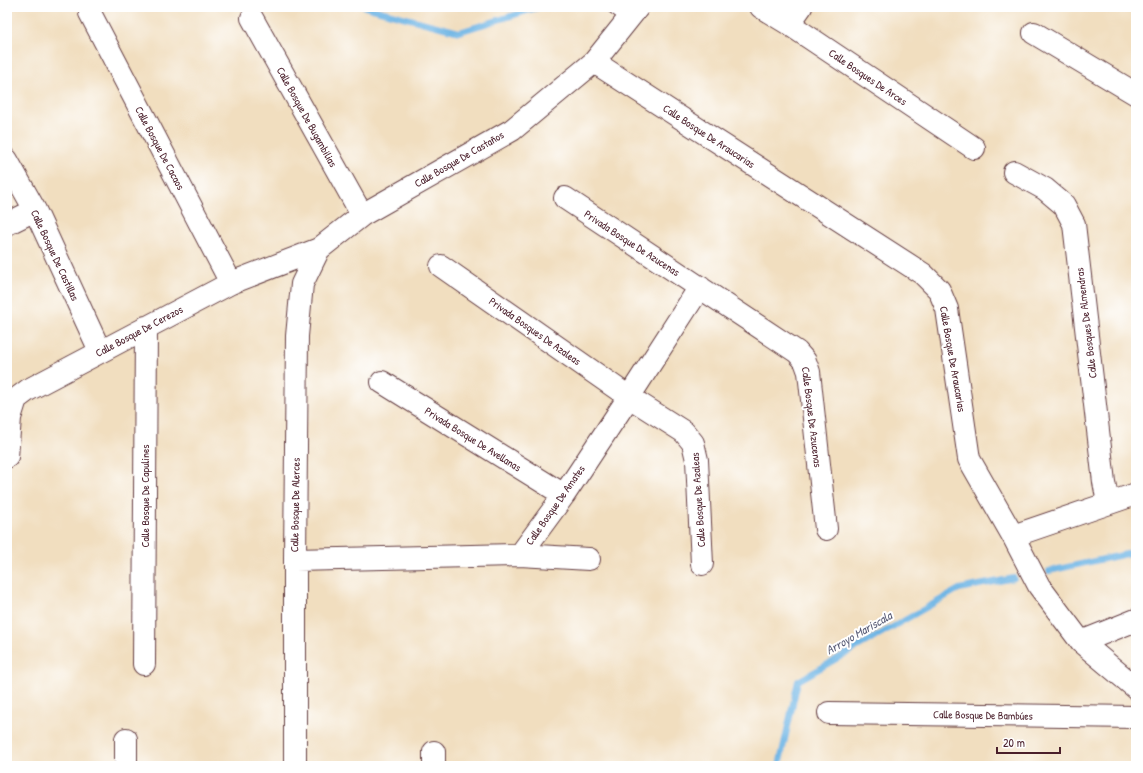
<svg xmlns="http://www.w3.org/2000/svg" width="1143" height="773" font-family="'Patrick Hand',sans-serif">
<rect width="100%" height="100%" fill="#fff"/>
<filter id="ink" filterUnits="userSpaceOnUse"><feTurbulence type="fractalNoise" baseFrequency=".025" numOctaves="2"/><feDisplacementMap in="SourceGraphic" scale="8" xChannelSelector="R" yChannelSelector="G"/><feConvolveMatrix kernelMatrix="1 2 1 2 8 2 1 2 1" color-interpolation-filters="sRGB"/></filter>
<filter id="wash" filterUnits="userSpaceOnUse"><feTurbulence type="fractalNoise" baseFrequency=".012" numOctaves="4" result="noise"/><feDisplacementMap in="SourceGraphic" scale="16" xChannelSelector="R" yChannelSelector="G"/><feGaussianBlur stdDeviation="0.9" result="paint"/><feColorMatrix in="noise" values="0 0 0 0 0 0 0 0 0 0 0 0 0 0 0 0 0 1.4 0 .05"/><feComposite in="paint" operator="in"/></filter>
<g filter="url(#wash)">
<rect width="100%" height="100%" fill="#f1debf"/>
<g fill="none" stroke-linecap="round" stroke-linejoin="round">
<!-- stream -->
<path stroke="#6cb4e4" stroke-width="6" d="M365,7L459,32L540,7
M1049,571L1136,552
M779,766L798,681L959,589L1014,578"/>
</g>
</g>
<g filter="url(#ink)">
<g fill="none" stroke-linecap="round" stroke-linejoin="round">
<!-- service casing -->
<g stroke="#633c41" stroke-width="14">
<path id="service" d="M613,7L629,19"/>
</g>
<!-- minor casing -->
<g stroke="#633c41" stroke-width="24">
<path id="minor" d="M761,7L789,24L974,148
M90,13L231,283
M252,18L362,215
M789,24L801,7
M1034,33L1136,94
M594,62L923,274L939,290L947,309L969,459L1013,536L1039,586L1081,642L1136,688
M7,160L35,210L100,351
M1014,172L1045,189L1064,205L1074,224L1104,482L1108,503
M565,198L797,352L805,361L809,372L826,529
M7,224L35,210
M441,266L629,397L684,432L693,443L697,460L702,564
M382,382L564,495
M7,457L10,418L16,399L28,390L231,283L319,249L362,215L512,130L594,62L638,7
M1013,536L1136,494
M520,555L564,495L629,397L700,287
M295,560L520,555L589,559
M1081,642L1136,620
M144,664L146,327
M829,713L1136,717
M126,739V766
M434,752V766
M295,766V560L297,336L302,284L319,249"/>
</g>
<!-- service -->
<use href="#service" stroke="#fff" stroke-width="12"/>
<!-- minor -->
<use href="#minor" stroke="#fff" stroke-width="22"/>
</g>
</g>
<g text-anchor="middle" stroke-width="4" stroke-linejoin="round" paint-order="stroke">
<!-- street labels -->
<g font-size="11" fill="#4a1f2b" stroke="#fff">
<text transform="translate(868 77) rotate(34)" y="4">Calle Bosques De Arces</text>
<text transform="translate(307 117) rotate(61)" y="4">Calle Bosque De Bugambilias</text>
<text transform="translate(709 136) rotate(33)" y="4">Calle Bosque De Araucarias</text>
<text transform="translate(160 148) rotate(62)" y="4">Calle Bosque De Cacaos</text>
<text transform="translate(459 159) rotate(-30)" y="4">Calle Bosque De Castaños</text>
<text transform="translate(632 243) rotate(33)" y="4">Privada Bosque De Azucenas</text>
<text transform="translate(55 255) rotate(65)" y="4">Calle Bosque De Castillas</text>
<text transform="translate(1086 323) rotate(-97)" y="4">Calle Bosques De Almendras</text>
<text transform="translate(139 331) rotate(-28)" y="4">Calle Bosque De Cerezos</text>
<text transform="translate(535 331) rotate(35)" y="4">Privada Bosques De Azaleas</text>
<text transform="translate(953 359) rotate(80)" y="4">Calle Bosque De Araucarias</text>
<text transform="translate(812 417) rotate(83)" y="4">Calle Bosque De Azucenas</text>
<text transform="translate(473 439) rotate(32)" y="4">Privada Bosque De Avellanas</text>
<text transform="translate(145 496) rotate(-90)" y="4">Calle Bosque De Capulines</text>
<text transform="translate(698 500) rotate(-94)" y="4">Calle Bosque De Azaleas</text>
<text transform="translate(295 505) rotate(-89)" y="4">Calle Bosque De Alerces</text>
<text transform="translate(555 505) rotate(-55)" y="4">Calle Bosque De Amates</text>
<text transform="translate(983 715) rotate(1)" y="4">Calle Bosque De Bambúes</text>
</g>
<!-- water labels -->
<g font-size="12" font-style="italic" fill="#585b75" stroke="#fff">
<text transform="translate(859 633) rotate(-30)" y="4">Arroyo Mariscala</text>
</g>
</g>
<!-- margin -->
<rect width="1143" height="773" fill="none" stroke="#fff" stroke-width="24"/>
<!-- scale -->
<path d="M997 747v6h63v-6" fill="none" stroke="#4a1f2b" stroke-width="2"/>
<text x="1003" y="747" font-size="12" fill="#4a1f2b" stroke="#ffffff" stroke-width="3" paint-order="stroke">20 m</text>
</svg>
